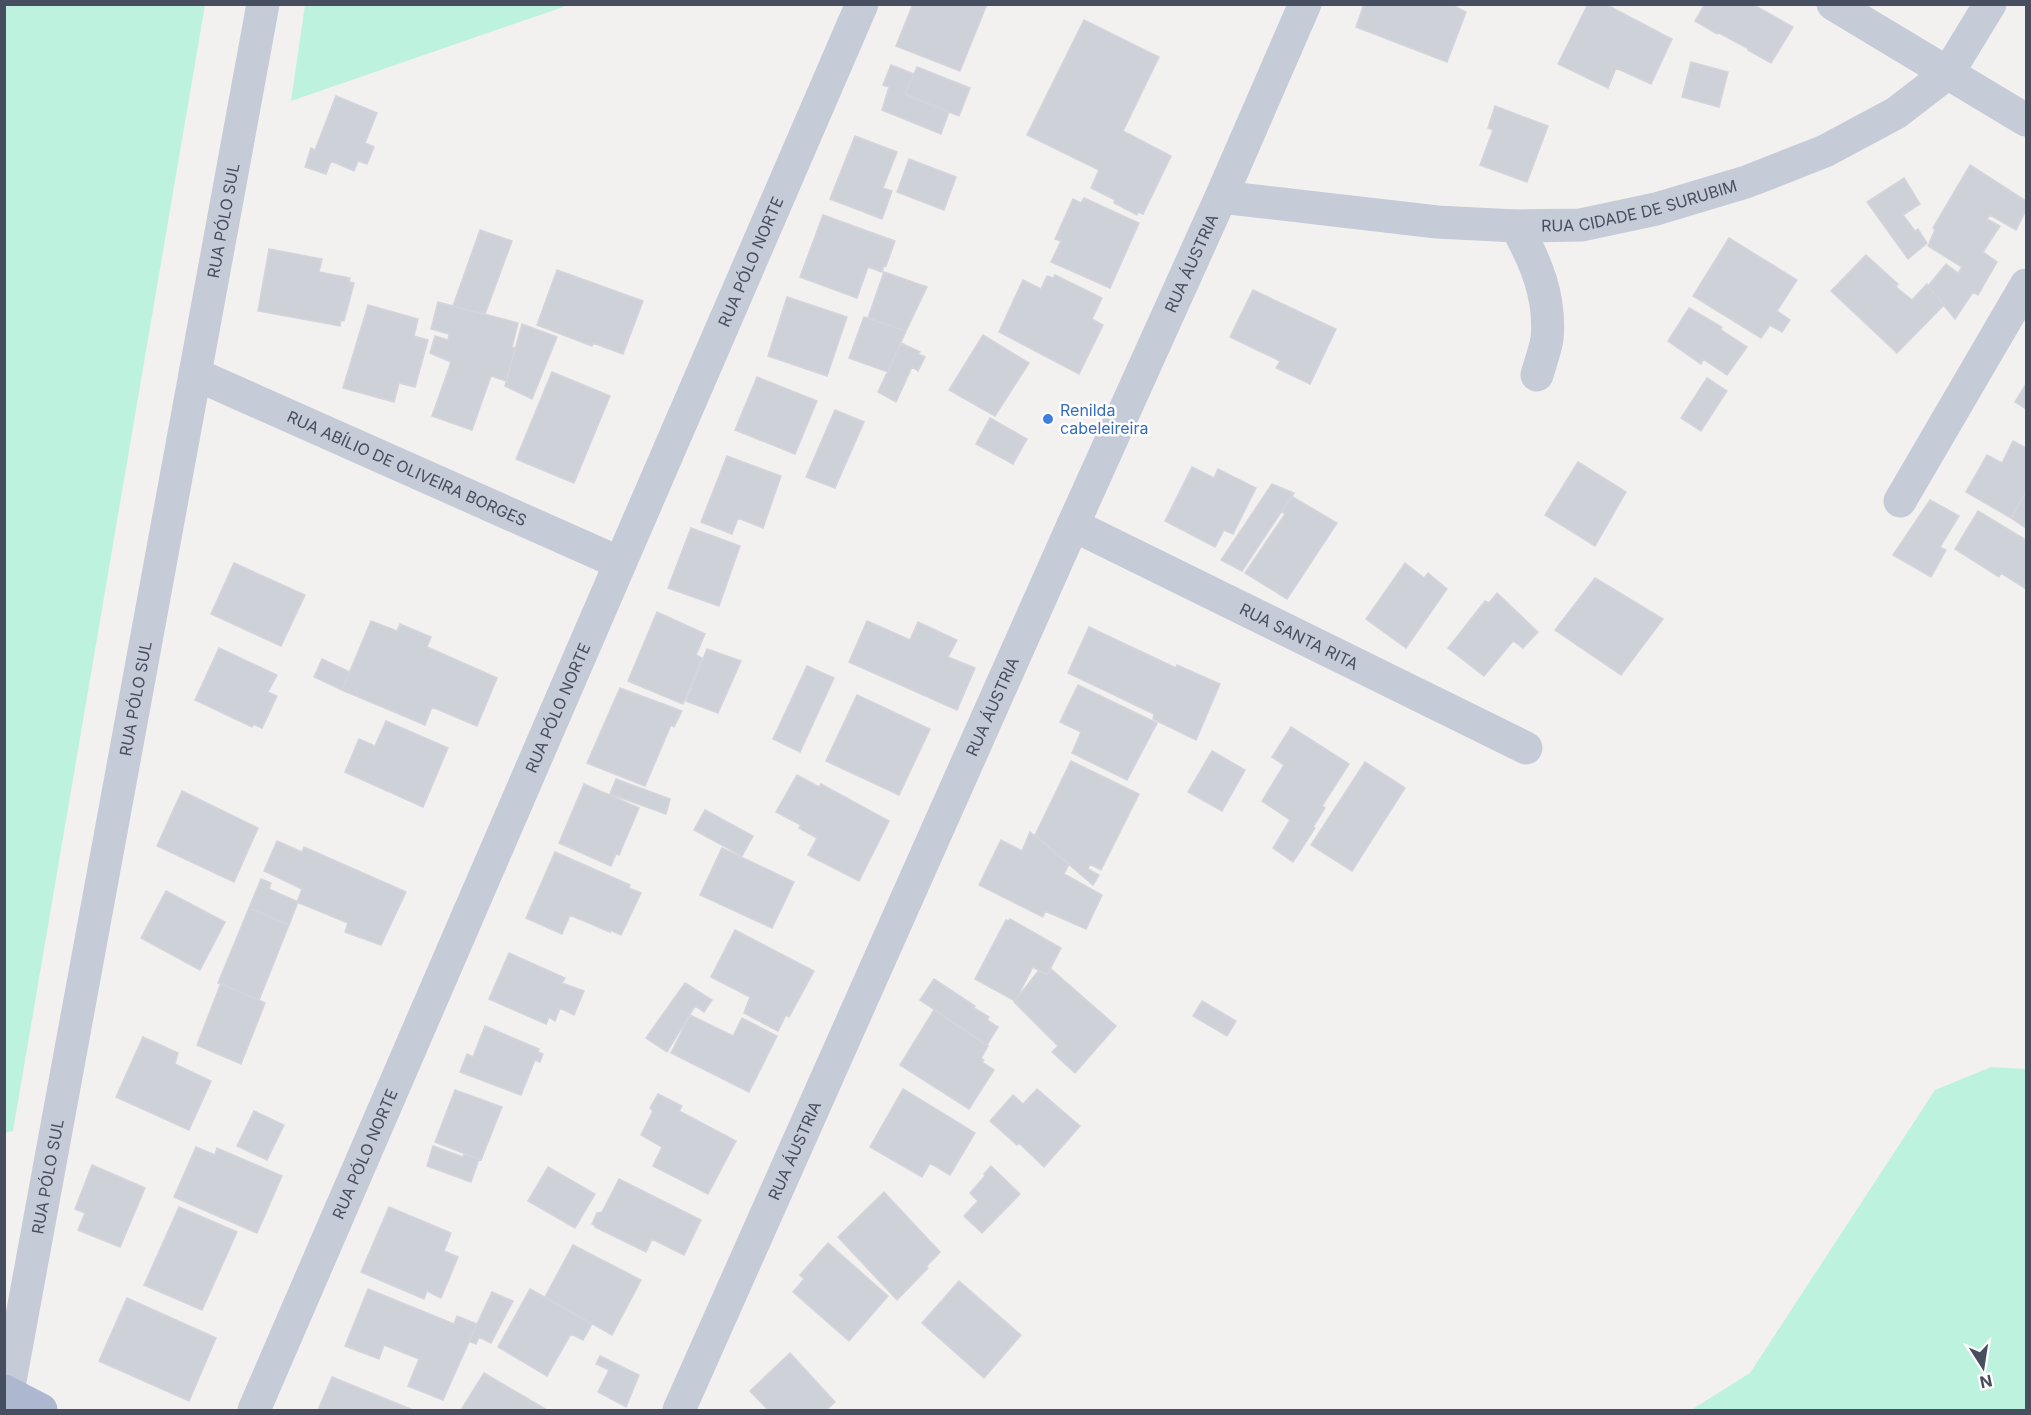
<svg xmlns="http://www.w3.org/2000/svg" width="2031" height="1415" font-family="Inter,sans-serif">
<rect width="100%" height="100%" fill="#f3f1f0"/>
<!-- green -->
<path fill="#bdf2de" d="M5,4L205,5L13,1131L5,1133Z
M305,5V4L569,5L291,101Z
M1991,1067L2026,1069V1410H1691L1750,1373L1935,1090Z"/>
<!-- building -->
<path fill="#cfd1d8" stroke="#d4d4dc" stroke-width="1.5" d="M913,4H987L960,71L896,46Z
M1364,4H1451L1466,12L1447,62L1356,27Z
M1588,4H1605L1672,39L1651,84L1616,68L1608,88L1558,64Z
M1705,4H1752L1793,27L1771,63L1748,50L1749,49L1719,33L1717,34L1695,21Z
M1084,20L1159,57L1123,131L1171,156L1143,214L1138,212L1137,215L1114,203L1115,200L1091,188L1099,170L1027,135Z
M1691,62L1728,72L1719,107L1682,97Z
M891,65L914,74L905,94L949,112L941,134L882,110L889,87L883,85Z
M917,67L970,88L959,116L905,94Z
M336,96L377,113L365,143L374,147L367,164L358,161L354,171L331,161L326,174L305,167L311,148L315,150Z
M1495,106L1548,126L1527,182L1480,165L1493,130L1488,128Z
M855,136L897,152L883,188L892,191L882,219L830,199Z
M909,159L956,177L944,210L897,192Z
M1970,165L2026,201V210L2016,230L1990,215L1987,219L2000,226L1983,252L1997,262L1978,295L1973,292L1955,319L1928,286L1946,264L1958,273L1962,267L1928,246L1935,230L1933,228Z
M1904,178L1920,204L1903,215L1915,231L1918,229L1927,243L1908,259L1867,202Z
M1084,198L1139,223L1110,288L1051,262L1061,241L1055,239L1073,199L1081,203Z
M823,215L895,241L886,266L884,265L882,272L868,267L857,298L800,277Z
M480,230L512,241L485,314L453,306Z
M1729,238L1797,280L1777,311L1790,320L1782,332L1770,325L1761,338L1693,296Z
M269,249L322,259L319,272L350,278L349,282L354,283L344,321L341,320L340,326L258,311Z
M1866,255L1898,284L1896,287L1912,300L1927,284L1944,305L1897,353L1831,291Z
M557,270L643,301L623,354L593,343L592,346L537,325Z
M884,272L927,287L906,331L868,318Z
M1055,275L1102,298L1092,319L1103,325L1079,374L999,332L1023,280L1041,289L1047,276L1053,278Z
M1253,290L1336,329L1310,384L1276,368L1280,361L1230,337Z
M787,297L847,317L827,376L768,356Z
M438,302L518,323L512,347L515,348L506,381L491,376L472,430L432,416L451,362L430,353L435,336L448,340L449,334L431,329Z
M368,305L418,319L414,336L428,340L415,387L399,383L394,402L343,388Z
M1689,308L1722,327L1721,330L1747,347L1727,375L1703,359L1701,364L1668,341Z
M864,317L906,331L888,372L849,358Z
M522,324L557,337L532,399L505,386Z
M983,335L1029,363L995,416L949,390Z
M901,343L920,352L918,354L925,357L918,371L912,367L896,402L878,392Z
M552,372L610,396L574,483L516,459Z
M757,377L817,401L795,454L735,430Z
M1707,378L1727,391L1701,431L1681,418Z
M2026,384V409L2015,402Z
M835,410L864,422L835,488L806,477Z
M990,418L1027,439L1013,464L976,444Z
M2013,441L2026,448V492L2011,518L1966,492L1987,455L2002,463Z
M727,456L781,476L763,528L738,518L732,534L701,522Z
M1578,462L1626,492L1595,546L1545,515Z
M1192,467L1214,478L1218,469L1256,488L1233,534L1224,530L1215,547L1165,521Z
M1272,484L1294,493L1242,571L1221,560Z
M2026,492V528L2011,518Z
M1291,496L1337,523L1287,599L1245,573L1285,514L1282,512Z
M1930,500L1959,516L1940,547L1946,550L1931,577L1893,555Z
M1978,511L2026,540V589L2001,573L1999,577L1955,549Z
M691,528L740,546L719,606L668,588Z
M234,563L305,595L281,646L211,614Z
M1405,563L1424,578L1428,573L1447,589L1406,648L1366,619Z
M1595,578L1663,619L1621,675L1555,630Z
M1497,593L1538,632L1523,648L1513,641L1484,676L1448,648L1485,601L1489,603Z
M657,612L705,634L696,655L702,658L683,704L628,681Z
M371,621L397,631L400,624L431,637L427,647L497,678L477,726L432,707L425,725L342,690Z
M867,621L910,640L918,622L957,640L948,657L975,668L957,710L849,662Z
M1089,627L1176,668L1177,665L1220,684L1196,740L1153,719L1154,714L1068,673Z
M219,648L277,675L268,692L277,696L262,728L253,724L252,727L195,700Z
M707,649L741,661L718,713L686,701Z
M322,659L350,672L342,690L314,677Z
M807,666L834,678L800,752L773,739Z
M1078,685L1157,723L1127,780L1072,753L1081,732L1060,722Z
M620,688L682,711L674,727L671,725L645,786L587,763Z
M857,695L930,729L899,795L826,761Z
M386,721L448,748L423,807L345,772L359,739L375,746Z
M1291,727L1349,764L1322,806L1325,808L1313,827L1315,828L1293,862L1273,848L1290,820L1262,801L1284,765L1272,757Z
M1212,751L1245,770L1222,811L1188,792Z
M1071,761L1139,794L1101,870L1090,864L1088,869L1099,875L1093,885L1035,835Z
M1365,762L1405,788L1352,871L1311,845Z
M797,775L819,787L821,784L889,821L859,881L808,855L817,838L799,828L801,825L776,812Z
M616,779L670,799L666,814L610,794Z
M584,784L639,808L619,855L616,854L611,866L559,843Z
M182,791L258,828L234,882L157,846Z
M705,810L753,836L742,856L694,830Z
M1030,832L1069,864L1064,874L1102,895L1086,929L1045,911L1043,917L979,885L1001,840L1022,851Z
M277,841L302,852L304,847L406,892L381,945L345,932L348,923L297,902L302,889L264,871Z
M722,848L794,882L772,928L700,895Z
M555,852L630,885L629,888L641,893L621,935L610,930V932L570,915L562,934L526,918Z
M261,879L271,883L269,889L298,902L289,925L249,908Z
M166,891L225,922L200,970L141,938Z
M249,908L289,925L259,1000L218,983Z
M1010,919L1061,948L1047,975L1033,967L1015,1001L975,979L1006,920L1009,921Z
M735,930L814,971L789,1017L786,1015L778,1031L744,1013L750,997L711,977Z
M509,953L565,978L562,983L584,991L574,1015L560,1008L555,1021L549,1017L546,1024L489,999Z
M1051,969L1116,1026L1075,1073L1052,1052L1058,1046L1014,1002L1039,970L1047,975Z
M934,979L975,1006L974,1008L989,1017L987,1020L998,1027L987,1045L920,1000Z
M221,983L265,1003L241,1064L197,1045Z
M685,983L712,1000L704,1012L695,1006L667,1052L646,1038Z
M1202,1001L1236,1021L1227,1036L1193,1016Z
M934,1010L988,1046L981,1058L984,1060L982,1062L994,1070L969,1109L900,1065Z
M690,1015L733,1036L742,1018L777,1036L749,1092L671,1053Z
M485,1026L539,1049L538,1052L543,1054L540,1062L535,1060L521,1095L460,1072L467,1054L473,1057Z
M143,1037L178,1053L175,1064L211,1081L189,1130L116,1097Z
M903,1089L975,1133L950,1175L930,1163L922,1177L870,1147Z
M1037,1089L1080,1126L1044,1167L1019,1143L1017,1145L990,1121L1013,1095L1023,1104Z
M455,1090L502,1107L481,1160L435,1142Z
M658,1094L682,1106L679,1111L736,1141L708,1194L653,1166L662,1147L641,1135L653,1111L650,1108Z
M254,1111L284,1125L267,1160L237,1146Z
M433,1146L463,1157L464,1154L479,1159L471,1182L427,1166Z
M196,1147L215,1155L217,1148L282,1176L257,1233L174,1197Z
M92,1165L145,1188L120,1247L78,1230L85,1213L75,1209Z
M991,1166L1020,1194L982,1233L964,1216L978,1201L970,1193L985,1176L984,1174Z
M548,1167L595,1194L575,1228L528,1201Z
M619,1179L701,1220L684,1255L652,1239L646,1252L595,1227L596,1226L592,1224L597,1213L602,1212Z
M884,1192L940,1252L926,1267L928,1268L897,1300L838,1237Z
M179,1207L237,1232L202,1310L144,1285Z
M389,1207L451,1233L444,1251L458,1257L441,1298L427,1291L424,1299L361,1272Z
M828,1243L888,1296L849,1341L793,1292L804,1279L800,1275Z
M573,1245L641,1280L612,1335L545,1297Z
M959,1281L1021,1335L984,1378L922,1323Z
M368,1289L454,1324L457,1316L477,1324L443,1400L408,1386L419,1359L384,1345L379,1359L345,1346Z
M530,1289L592,1324L583,1340L571,1334L547,1376L498,1347Z
M492,1292L513,1301L491,1343L479,1337L476,1344L469,1341Z
M127,1298L216,1338L189,1401L99,1361Z
M790,1353L835,1402L826,1410H768L750,1391Z
M600,1356L639,1375L626,1407L598,1392L609,1370L596,1364Z
M484,1373L547,1410H461Z
M332,1377L413,1410H318Z"/>
<g fill="none" stroke-linecap="round" stroke-linejoin="round">
<!-- street -->
<g stroke="#c6cbd8" stroke-width="33">
<path d="M1833,4L2026,120"/>
<path id="s1" d="M1221,197L1437,222L1516,226L1581,225L1656,209L1746,182L1825,151L1896,113L1948,73L1990,4"/>
<path d="M1516,226C1536,262 1551,297 1547,339C1545,351 1540,364 1537,375"/>
<path id="s2" d="M195,374L620,563"/>
<path d="M1900,501L2026,285"/>
<path id="s3" d="M1073,525L1526,748"/>
<path id="s4" d="M8,1392L263,4"/>
<path id="s5" d="M254,1410L862,4"/>
<path id="s6" d="M679,1410L1073,525L1221,197L1305,4"/>
</g>
<!-- primary -->
<path stroke="#aeb7d0" stroke-width="33" d="M4,1391L41,1410"/>
</g>
<!-- markers -->
<circle fill="#3f7fe0" stroke="#fff" stroke-width="2" cx="1048" cy="419" r="6"/>
<g text-anchor="middle" stroke-width="5" stroke-linejoin="round" paint-order="stroke">
<!-- street labels -->
<g font-size="16" fill="#474e5f" stroke="#fff">
<text dy="6" stroke="none"><textPath href="#s1" startOffset="422">RUA CIDADE DE SURUBIM</textPath></text>
<text dy="6" stroke="none"><textPath href="#s4" startOffset="1191">RUA PÓLO SUL</textPath></text>
<text dy="6" stroke="none"><textPath href="#s5" startOffset="1251">RUA PÓLO NORTE</textPath></text>
<text dy="6" stroke="none"><textPath href="#s6" startOffset="1256">RUA ÁUSTRIA</textPath></text>
<text dy="6" stroke="none"><textPath href="#s2" startOffset="232">RUA ABÍLIO DE OLIVEIRA BORGES</textPath></text>
<text dy="6" stroke="none"><textPath href="#s3" startOffset="252">RUA SANTA RITA</textPath></text>
<text dy="6" stroke="none"><textPath href="#s4" startOffset="705">RUA PÓLO SUL</textPath></text>
<text dy="6" stroke="none"><textPath href="#s5" startOffset="765">RUA PÓLO NORTE</textPath></text>
<text dy="6" stroke="none"><textPath href="#s6" startOffset="770">RUA ÁUSTRIA</textPath></text>
<text dy="6" stroke="none"><textPath href="#s6" startOffset="284">RUA ÁUSTRIA</textPath></text>
<text dy="6" stroke="none"><textPath href="#s5" startOffset="279">RUA PÓLO NORTE</textPath></text>
<text dy="6" stroke="none"><textPath href="#s4" startOffset="219">RUA PÓLO SUL</textPath></text>
</g>
<!-- shop labels -->
<g font-size="16" fill="#366cbe" stroke="#fff" text-anchor="start">
<text x="1060" y="416">Renilda<tspan x="1060" dy="18">cabeleireira</tspan></text>
</g>
</g>
<!-- border -->
<rect width="2031" height="1415" fill="none" stroke="#474e5f" stroke-width="12"/>
<!-- north arrow -->
<g transform="translate(1983 1367) rotate(168)" stroke="#ffffff" stroke-width="4.5" paint-order="stroke">
<path d="M0-4.5L10 22L0 15L-10 22Z" fill="#474e5f"/>
<text y="-9" font-size="16" font-weight="bold" text-anchor="middle" fill="#474e5f">N</text>
</g>
</svg>
